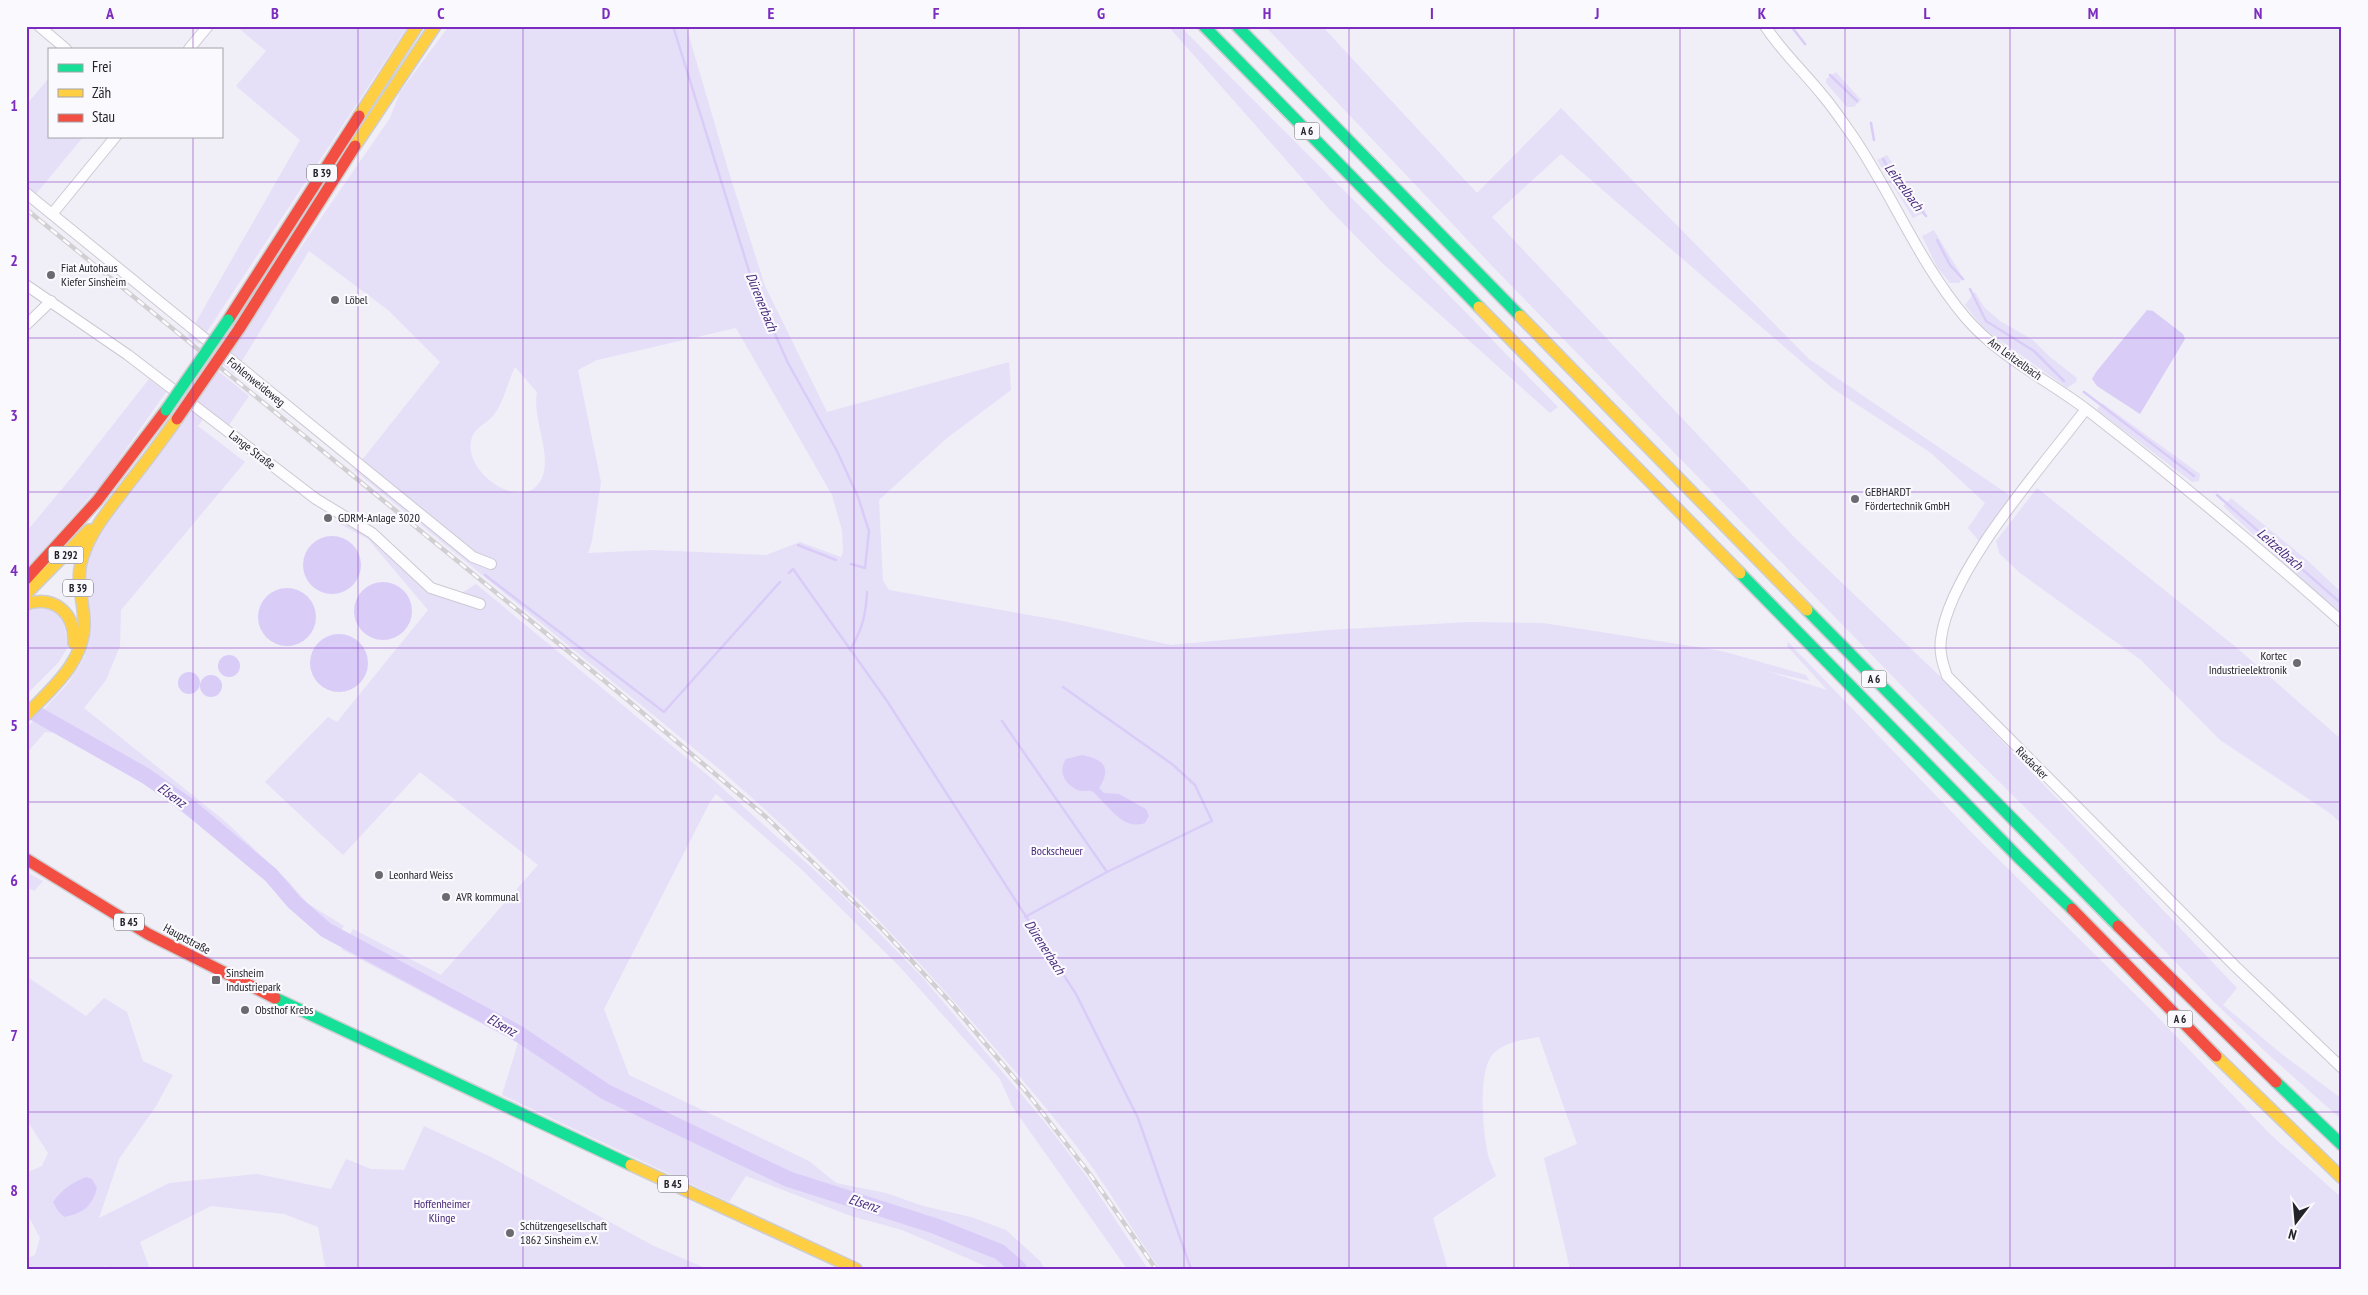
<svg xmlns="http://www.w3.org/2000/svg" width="2368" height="1295" font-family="'PT Sans Narrow',sans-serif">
<rect width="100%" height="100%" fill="#f0eef7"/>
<!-- green -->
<path fill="#e6dff8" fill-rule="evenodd" d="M236,26H408L199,344L188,336L300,140L236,86L266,51Z
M449,26H686L730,176L765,286L827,412L1009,362L1011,390L947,438L879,500L883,581L889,590L1063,621L1171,645L1329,630L1469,622L1543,623L1722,651L1806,675L1810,681L1766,671L1827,690L1787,646L1788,642L1973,834L2150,1009L2271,1135L2342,1198V1269H1570L1544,1158L1577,1144L1539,1037C1524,1040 1508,1041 1495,1052C1477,1066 1483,1129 1487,1150C1488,1159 1493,1167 1496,1176L1433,1218L1448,1269H1160C1133,1232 1111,1192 1084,1156C1052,1114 1017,1073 982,1033C902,941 816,853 724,773L354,470L440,362L388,310L309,251L234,374L221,363L390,118L400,92ZM736,328L832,495L842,530L843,552L841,557L800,542L766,555L653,550L588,553L592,541L601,482L578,370L597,360ZM515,367L537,392C532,418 551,452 543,475C529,517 464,476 471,441C474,427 485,425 493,416C503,405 508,381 515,367Z
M1168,26H1180C1255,102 1331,178 1407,253C1458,303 1507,356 1558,407L1550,413L1381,262L1330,210Z
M1265,26H1322L1477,193L1561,108L1809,359L2012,497L1980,542L1968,528L1985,503L1931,453L1832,388L1561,154L1492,217L1796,539L1948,684L2237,988L2223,1005L2283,1055L2342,1099V1120L2270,1056L2213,1001L2059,841L1906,690L1497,271Z
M1836,72L1861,100L1854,107H1847L1826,83V79Z
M49,78V136H84L35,195L26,188V105Z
M1887,155L1926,212L1913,218L1877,160Z
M1934,230L1963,278L1959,283H1950L1937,267L1922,236Z
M1975,292L1984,307L2000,321L2033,340L2050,357L2077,378L2076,382L2067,388L1984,329L1965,305Z
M218,371L249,396L229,425L197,401Z
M149,379L166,392L103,482L26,569V532L72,477Z
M2102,403L2200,474L2199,481L2192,482L2097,410Z
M191,409L204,418L198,426L245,462L121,610L120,646L106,680L84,708L226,822L289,882L307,903L344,926L336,938L333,939L212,835L137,778L65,734L45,732L26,754V729L69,682L85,656L82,577L97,534Z
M2037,488L2237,648L2342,740V824L2331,814L2220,740L2141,660L2020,573L1999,553L1996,541Z
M2231,498L2307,560L2342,593V618L2223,506Z
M337,519L370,536L429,592L454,598L476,584L711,778L840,893L923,978L1043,1120L1087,1177L1148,1269H1127L1012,1106L1000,1079L900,967L799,867L716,794L710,802L604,1009L629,1075L809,1161L836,1183L886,1193L923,1206L971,1217L1006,1230L1040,1261L1045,1269H992L902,1230L851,1216L746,1176L729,1202L502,1095L518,1043L341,949L353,929L441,975L538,865L420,772L343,855L265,782L328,717L337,722L428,610L368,539L336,522Z
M48,608L62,614L68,647L58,663L26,695V610Z
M26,872L43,881L34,891L26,887Z
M26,976L86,1016L104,998L127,1012L143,1061L173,1075L156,1106L119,1159L99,1218L169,1183L257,1174L331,1189L346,1159L371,1169L404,1170L424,1126L493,1158L652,1245L707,1269H330L325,1266L318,1227L284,1214L211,1206L140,1242L150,1269H111L106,1266L99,1269H26V1259L35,1255L40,1238L26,1211V1173L42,1166L48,1153L26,1119Z"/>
<!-- water -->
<path fill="#d9cdf8" d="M2147,310L2153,311L2183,334L2185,339L2140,414L2097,386L2092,379L2096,372Z
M303 565a29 29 0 1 1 58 0a29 29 0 1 1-58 0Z
M354 611a29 29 0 1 1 58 0a29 29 0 1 1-58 0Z
M258 617a29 29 0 1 1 58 0a29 29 0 1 1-58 0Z
M310 663a29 29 0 1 1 58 0a29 29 0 1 1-58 0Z
M218 666a11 11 0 1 1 22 0a11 11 0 1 1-22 0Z
M178 683a11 11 0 1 1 22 0a11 11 0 1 1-22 0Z
M200 686a11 11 0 1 1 22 0a11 11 0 1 1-22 0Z
M1082,755C1104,759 1112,768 1099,788L1104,793L1119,794L1146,809L1149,816L1145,823C1126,830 1113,812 1101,800C1099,798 1095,793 1092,791C1088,790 1082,792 1077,790C1064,783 1058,771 1066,759Z
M86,1177L92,1179L97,1188C92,1207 83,1213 64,1217L58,1211L53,1202C62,1189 72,1183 86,1177Z"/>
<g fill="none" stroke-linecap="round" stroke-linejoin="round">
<!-- stream -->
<path stroke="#d9cdf8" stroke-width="2.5" d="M673,26L754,287L788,363L837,451L858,497L869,531L865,568L851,564
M1791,26L1805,44
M1830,75L1857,101
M1871,123L1874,140
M1883,159L1893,176L1926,216
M1937,240L1950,265L1963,279
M1970,289L1986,321L2034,351L2064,381
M2084,392L2194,476
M2217,495L2342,604
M798,545L836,560
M789,573L793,569L887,701L1076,994L1138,1118L1191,1269
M485,575L664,712L780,582
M850,650C862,630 866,615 867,592
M1002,721L1107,872
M1025,917L1107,872L1212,821L1195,785L1172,764L1063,687"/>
<!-- river -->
<path stroke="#d9cdf8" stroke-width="16" d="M26,708L146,776L186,804L271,875L294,902L326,930L516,1032L606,1092L788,1179L935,1226L1000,1252L1019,1269"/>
<!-- street casing -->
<g stroke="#cccad1" stroke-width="12">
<path id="street" d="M39,26L66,49
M1765,26C1782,52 1805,73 1824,97C1835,110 1844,124 1854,138C1893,196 1920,264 1965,317C1998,356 2046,379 2086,409C2174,477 2259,548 2342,622
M189,49L208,26
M26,193L473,557L491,564
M52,214L116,136
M26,285L128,355L316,499L372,533L431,588L480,604
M26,325L51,301
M2086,409C2043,466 1949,570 1941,639C1939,653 1943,664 1947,676L2236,967L2342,1068"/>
</g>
<!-- fast casing -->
<g stroke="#cecdd1" stroke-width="14">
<path id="fast" d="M1204,26L1479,307
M1237,26L1520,316
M1740,573L2020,859L2072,909
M1807,610L2118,926
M275,998L631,1165
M2276,1082L2342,1145"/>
</g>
<!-- slow casing -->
<g stroke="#cecdd1" stroke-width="14">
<path id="slow" d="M359,116L417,26
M355,146L435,26
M1479,307L1740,573
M1520,316L1807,610
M26,594L89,530
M26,604C55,595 75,613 74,643
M26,715C51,689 86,661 84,621C83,596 74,578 84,553C93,527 113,505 129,483C146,462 161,441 177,419
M2216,1056L2342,1178
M631,1165L856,1269"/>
</g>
<!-- jam casing -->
<g stroke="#cecdd1" stroke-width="14">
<path id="jam" d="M228,320L359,116
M239,329L355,146
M26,579L97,501L166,410
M26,859L148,934L275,998
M2072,909L2216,1056
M2118,926L2276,1082"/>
</g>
<!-- street -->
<use href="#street" stroke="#fdfcfe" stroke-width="10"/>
<!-- fast -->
<use href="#fast" stroke="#16e098" stroke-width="11"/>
<!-- slow -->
<use href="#slow" stroke="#ffcf43" stroke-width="11"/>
<!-- jam -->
<use href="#jam" stroke="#f24e42" stroke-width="11"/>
<!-- rail casing -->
<g stroke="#d1cfd2" stroke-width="4.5">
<path id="rail" d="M26,209L618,692L766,817L884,931L951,1003L1028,1094L1092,1177L1156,1269"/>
</g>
<!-- rail -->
<use href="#rail" stroke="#faf9fd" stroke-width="2.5" stroke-dasharray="8" stroke-linecap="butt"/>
<!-- fast-bridge casing -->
<g stroke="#cecdd1" stroke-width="14" stroke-linecap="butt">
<path id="fast-bridge" d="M166,410L228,320"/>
</g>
<!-- jam-bridge casing -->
<g stroke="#cecdd1" stroke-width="14" stroke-linecap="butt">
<path id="jam-bridge" d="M177,419L239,329"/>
</g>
<!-- fast-bridge -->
<use href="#fast-bridge" stroke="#16e098" stroke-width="11"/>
<!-- jam-bridge -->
<use href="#jam-bridge" stroke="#f24e42" stroke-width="11"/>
</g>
<!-- grid -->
<path fill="none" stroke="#7b2cbf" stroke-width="1" stroke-opacity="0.55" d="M193,26V49M358,26V1269M523,26V1269M688,26V1269M854,26V1269M1019,26V1269M1184,26V1269M1349,26V1269M1514,26V1269M1680,26V1269M1845,26V1269M2010,26V1269M2175,26V1269M193,136V1269M26,182H2342M26,338H2342M26,492H2342M26,648H2342M26,802H2342M26,958H2342M26,1112H2342"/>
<!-- markers -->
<g fill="#6b6a71" stroke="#faf9fd" stroke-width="2">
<circle cx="51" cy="275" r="5"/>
<circle cx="335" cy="300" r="5"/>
<circle cx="1855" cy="499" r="5"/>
<circle cx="328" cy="518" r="5"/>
<circle cx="2297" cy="663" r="5"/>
<circle cx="379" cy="875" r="5"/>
<circle cx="446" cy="897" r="5"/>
<rect x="211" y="975" width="10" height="10" rx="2.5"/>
<circle cx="245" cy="1010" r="5"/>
<circle cx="510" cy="1233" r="5"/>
</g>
<g text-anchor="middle" stroke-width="4.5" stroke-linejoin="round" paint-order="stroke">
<!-- shield labels -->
<g fill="#faf9fd" stroke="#646369" stroke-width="1">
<rect x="1294.5" y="122.5" width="25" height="17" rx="4"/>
<rect x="307" y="164.5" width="30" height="17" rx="4"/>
<rect x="48.5" y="546.5" width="35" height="17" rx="4"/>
<rect x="63" y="579.5" width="30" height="17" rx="4"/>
<rect x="1861.5" y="670.5" width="25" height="17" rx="4"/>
<rect x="114" y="913.5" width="30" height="17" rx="4"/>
<rect x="2167.5" y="1010.5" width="25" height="17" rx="4"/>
<rect x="658" y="1175.5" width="30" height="17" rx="4"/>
</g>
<g font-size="11" font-weight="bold" fill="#242329">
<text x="1307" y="135">A 6</text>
<text x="322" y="177">B 39</text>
<text x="66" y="559">B 292</text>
<text x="78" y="592">B 39</text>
<text x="1874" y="683">A 6</text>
<text x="129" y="926">B 45</text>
<text x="2180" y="1023">A 6</text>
<text x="673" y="1188">B 45</text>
</g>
<!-- poi labels -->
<g font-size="12" fill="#242329" stroke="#faf9fd" text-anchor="start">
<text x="61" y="272">Fiat Autohaus<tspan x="61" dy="14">Kiefer Sinsheim</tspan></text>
<text x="345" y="304">Löbel</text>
<text x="1865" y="496">GEBHARDT<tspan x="1865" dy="14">Fördertechnik GmbH</tspan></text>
<text x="338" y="522">GDRM-Anlage 3020</text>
<text x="2287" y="660" text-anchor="end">Kortec<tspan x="2287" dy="14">Industrieelektronik</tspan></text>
<text x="389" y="879">Leonhard Weiss</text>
<text x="456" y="901">AVR kommunal</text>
<text x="226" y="977">Sinsheim<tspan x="226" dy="14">Industriepark</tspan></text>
<text x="255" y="1014">Obsthof Krebs</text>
<text x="520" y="1230">Schützengesellschaft<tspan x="520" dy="14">1862 Sinsheim e.V.</tspan></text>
</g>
<!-- street labels -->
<g font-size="12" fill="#242329" stroke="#faf9fd">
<text transform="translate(2015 359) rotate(36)" y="4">Am Leitzelbach</text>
<text transform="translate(256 382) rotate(39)" y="4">Fohlenweideweg</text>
<text transform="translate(252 450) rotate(38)" y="4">Lange Straße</text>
<text transform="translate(2032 763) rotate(45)" y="4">Riedacker</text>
<text transform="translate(187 939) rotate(28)" y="4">Hauptstraße</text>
</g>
<!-- park labels -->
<g font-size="12" fill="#472778" stroke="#faf9fd">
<text x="1057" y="855">Bockscheuer</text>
<text x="442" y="1208">Hoffenheimer<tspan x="442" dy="14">Klinge</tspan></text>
</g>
<!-- water labels -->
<g font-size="14" font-style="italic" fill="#4a2b7c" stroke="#faf9fd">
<text transform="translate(1904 187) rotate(54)" y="5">Leitzelbach</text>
<text transform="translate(762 302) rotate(68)" y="5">Dürenerbach</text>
<text transform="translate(2280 549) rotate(41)" y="5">Leitzelbach</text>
<text transform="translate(172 795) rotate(36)" y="5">Elsenz</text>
<text transform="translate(1045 947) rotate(57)" y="5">Dürenerbach</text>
<text transform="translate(502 1025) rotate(29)" y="5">Elsenz</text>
<text transform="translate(864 1203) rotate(18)" y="5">Elsenz</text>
</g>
</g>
<!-- border -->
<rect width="2368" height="1295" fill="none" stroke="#faf9fd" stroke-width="55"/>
<!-- legend -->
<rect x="48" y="48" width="175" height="90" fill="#faf9fd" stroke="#a4a3a8"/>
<rect x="58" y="64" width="25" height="8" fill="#16e098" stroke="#a4a3a8"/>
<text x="92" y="72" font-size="15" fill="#242329">Frei</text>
<rect x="58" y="89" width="25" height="8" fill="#ffcf43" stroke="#a4a3a8"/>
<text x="92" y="98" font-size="15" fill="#242329">Zäh</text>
<rect x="58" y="114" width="25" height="8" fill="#f24e42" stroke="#a4a3a8"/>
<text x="92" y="122" font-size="15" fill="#242329">Stau</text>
<!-- north arrow -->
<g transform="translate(2296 1222) rotate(196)" stroke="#faf9fd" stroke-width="4" paint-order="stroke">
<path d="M0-4L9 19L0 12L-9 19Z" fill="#242329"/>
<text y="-8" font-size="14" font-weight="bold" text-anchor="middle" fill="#242329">N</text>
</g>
<rect x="28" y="28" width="2312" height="1240" fill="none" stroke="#7b2cbf" stroke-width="2"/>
<g font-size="16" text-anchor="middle" font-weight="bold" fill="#7b2cbf">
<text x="110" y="19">A</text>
<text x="275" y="19">B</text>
<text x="441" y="19">C</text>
<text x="606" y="19">D</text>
<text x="771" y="19">E</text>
<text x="936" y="19">F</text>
<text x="1101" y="19">G</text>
<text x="1267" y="19">H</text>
<text x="1432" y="19">I</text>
<text x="1597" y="19">J</text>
<text x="1762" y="19">K</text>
<text x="1927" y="19">L</text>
<text x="2093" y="19">M</text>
<text x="2258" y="19">N</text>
<text x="14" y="111">1</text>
<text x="14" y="266">2</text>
<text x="14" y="421">3</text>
<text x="14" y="576">4</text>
<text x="14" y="731">5</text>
<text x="14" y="886">6</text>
<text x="14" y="1041">7</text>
<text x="14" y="1196">8</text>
</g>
</svg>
